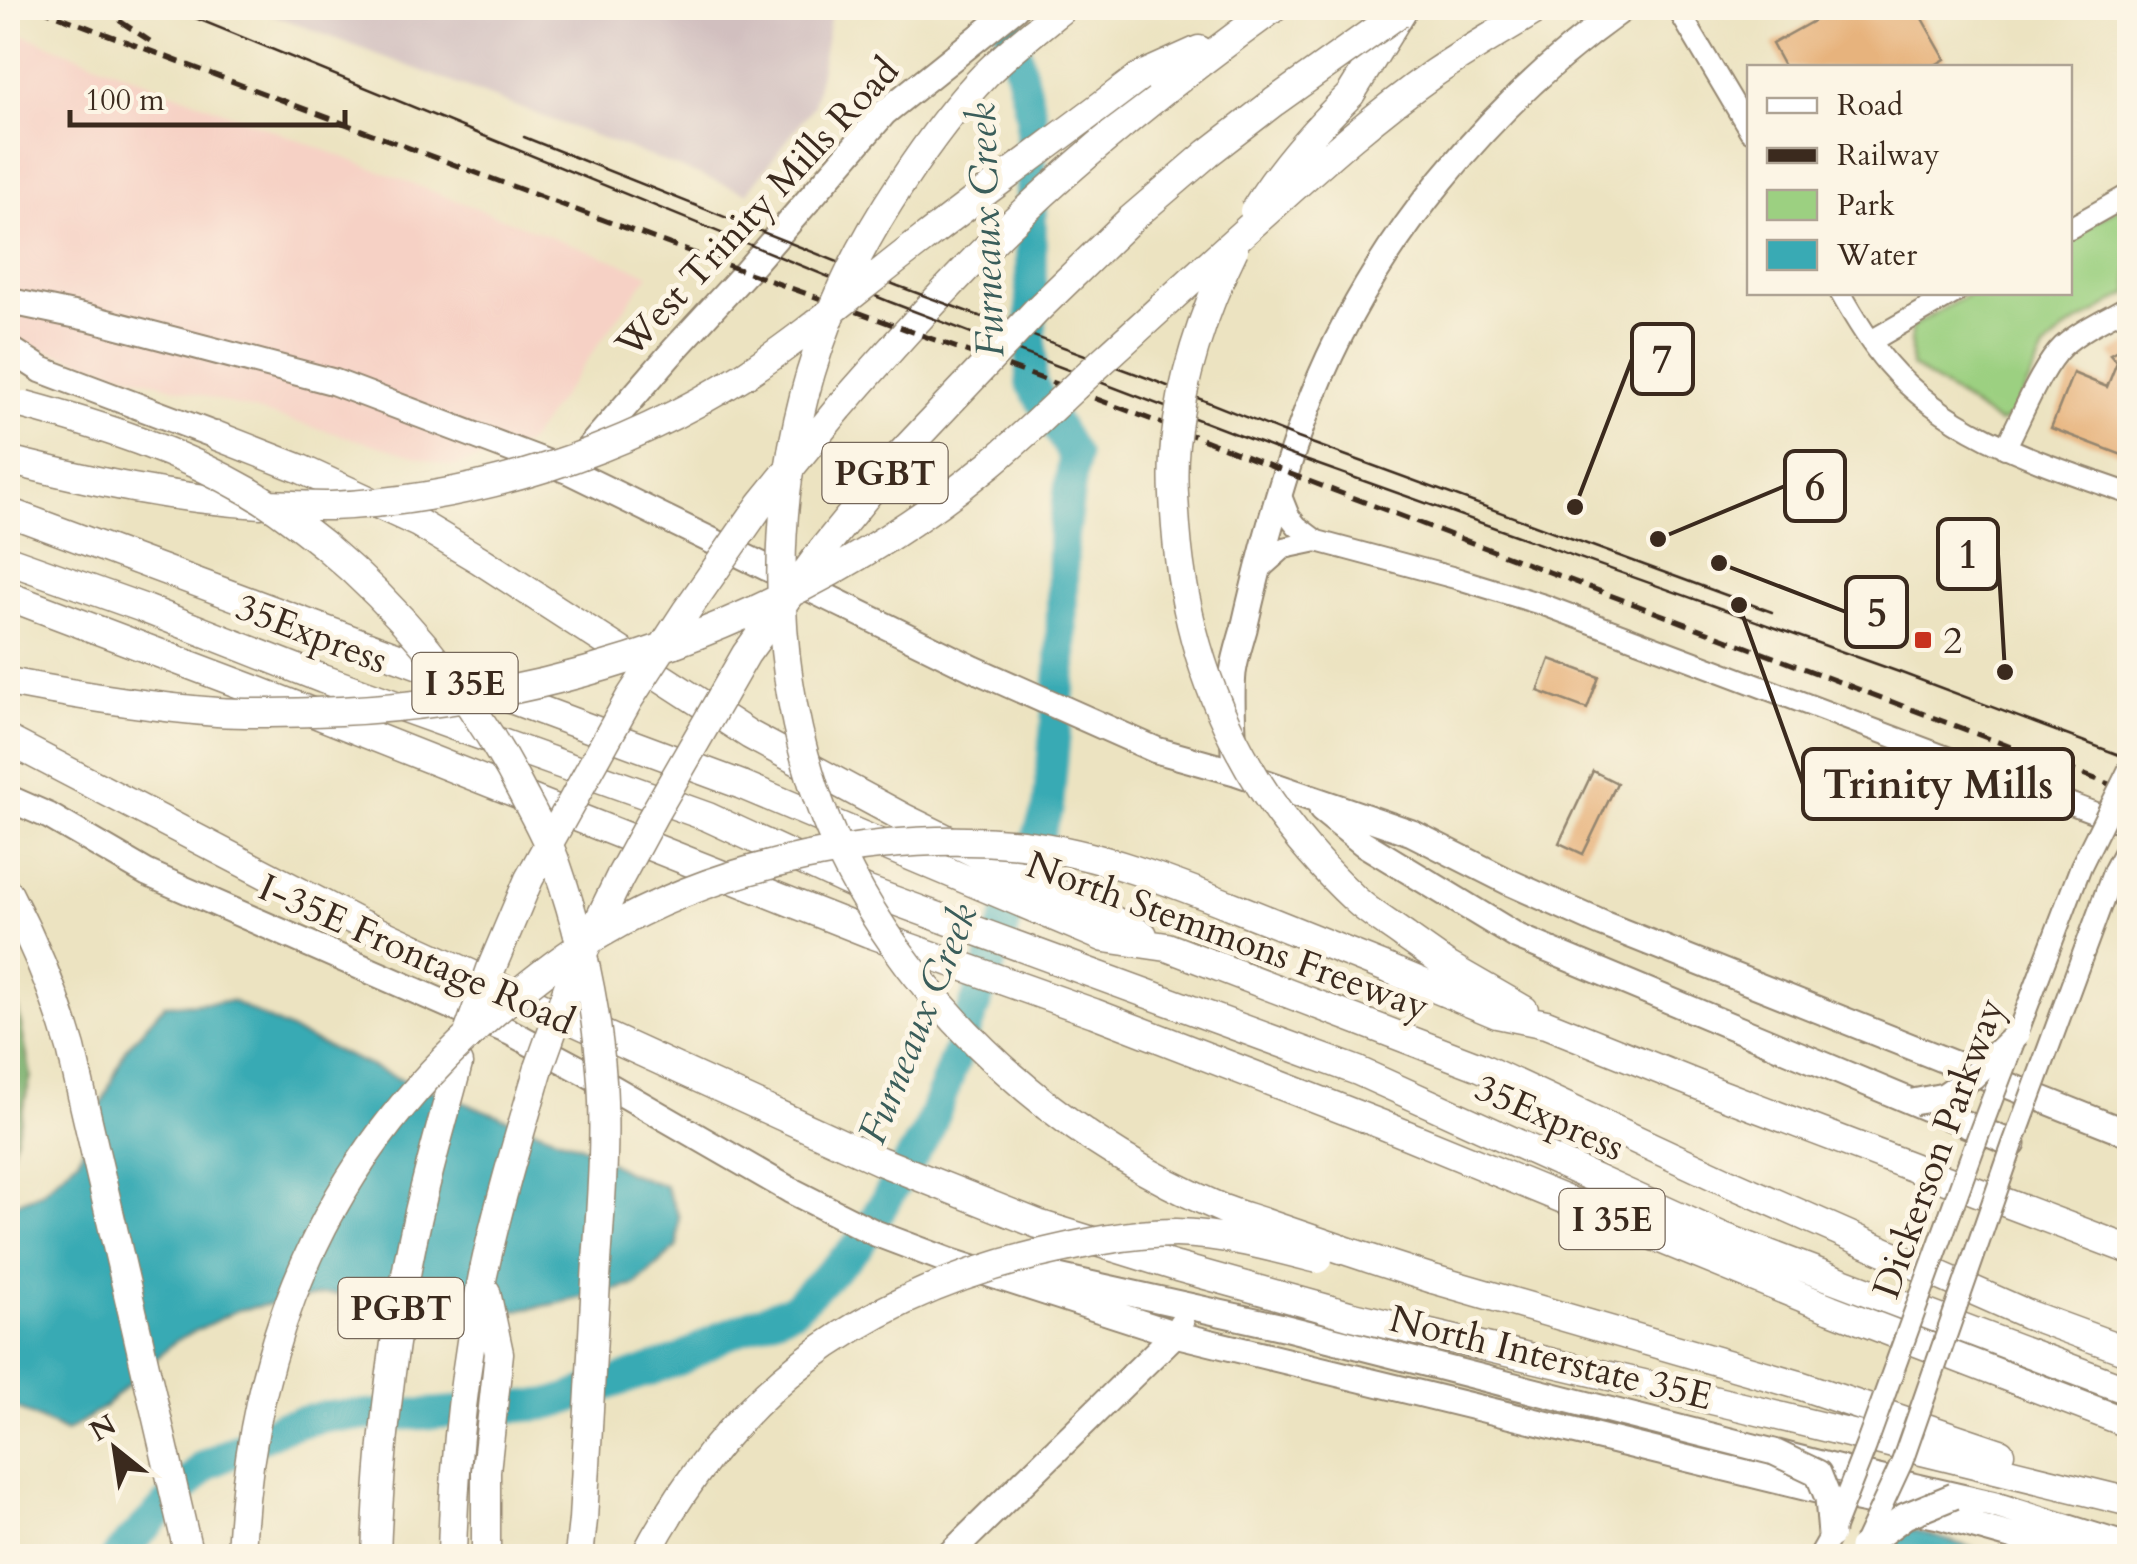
<svg xmlns="http://www.w3.org/2000/svg" width="2137" height="1564" font-family="Cardo,serif">
<rect width="100%" height="100%" fill="#fcf5e5"/>
<filter id="ink" filterUnits="userSpaceOnUse"><feTurbulence type="fractalNoise" baseFrequency=".01" numOctaves="2"/><feDisplacementMap in="SourceGraphic" scale="20" xChannelSelector="R" yChannelSelector="G"/><feConvolveMatrix kernelMatrix="1 2 1 2 8 2 1 2 1" color-interpolation-filters="sRGB"/></filter>
<filter id="wash" filterUnits="userSpaceOnUse"><feTurbulence type="fractalNoise" baseFrequency=".0048" numOctaves="4" result="noise"/><feDisplacementMap in="SourceGraphic" scale="40" xChannelSelector="R" yChannelSelector="G"/><feGaussianBlur stdDeviation="2.25" result="paint"/><feColorMatrix in="noise" values="0 0 0 0 0 0 0 0 0 0 0 0 0 0 0 0 0 1.4 0 .05"/><feComposite in="paint" operator="in"/></filter>
<g filter="url(#wash)">
<rect width="100%" height="100%" fill="#ece3c1"/>
<!-- built -->
<path fill="#f6d1c5" d="M8,29L649,274L527,444L453,467L8,340Z"/>
<!-- industrial -->
<path fill="#d1bfbf" d="M254,8H832L814,105L747,193Z"/>
<!-- green -->
<path fill="#9cd081" stroke="#6c7d50" stroke-width="2.5" d="M2129,202V293L2065,330L2044,350L2012,418L1999,423L1911,366V327L1971,293L2070,292V236Z"/>
<!-- forest -->
<path fill="#7db26f" stroke="#5c6e46" stroke-width="2.5" d="M8,981L15,995L31,1076L11,1156L8,1160Z"/>
<!-- water -->
<path fill="#39aab4" stroke="#3a6a69" stroke-width="2.5" d="M232,1001L298,1034L397,1078L581,1146L629,1173L665,1186L679,1217L677,1247L635,1285L555,1304L479,1317L437,1310L376,1294H328L238,1310L175,1341L104,1407L66,1432L8,1404V1206L41,1193L79,1158L125,1050L164,1005Z
M1882,1520L1998,1556H1862Z"/>
<g fill="none" stroke-linecap="round" stroke-linejoin="round">
<!-- river -->
<path stroke="#39aab4" stroke-width="32" d="M117,1556L205,1466L281,1427L326,1416L426,1414L552,1404L679,1360L723,1336L794,1308L858,1246L929,1129L1048,808L1061,669L1063,536L1074,456L1031,383V114L1005,8"/>
</g>
<g id="blocks">
<!-- building -->
<path fill="#e7b37d" d="M1837,8H1916L1945,59L1930,68H1785L1772,44Z
M2130,343V458L2051,428L2073,373L2107,387L2117,362L2110,354Z
M1550,659L1599,677L1587,709L1538,691Z
M1593,771L1617,783L1583,854L1559,843Z"/>
</g>
</g>
<g filter="url(#ink)">
<use href="#blocks" fill-opacity="0" stroke="#948670" stroke-width="2.5"/>
<g fill="none" stroke-linecap="round" stroke-linejoin="round">
<!-- minor casing -->
<g stroke="#948670" stroke-width="24">
<path id="minor" d="M1677,8L1750,131
M2070,228L2130,194
M1840,292C1854,317 1869,342 1887,363C1949,436 2043,463 2130,494
M1871,341L1956,292
M2005,448C2021,419 2040,368 2063,346C2082,329 2107,318 2130,305
M1279,491L1289,516L1297,526L1317,541L1459,579L1544,605L2130,826
M1258,571L1284,548L1317,541"/>
</g>
<!-- major casing -->
<g stroke="#948670" stroke-width="29">
<path id="major" d="M1624,8C1492,101 1373,244 1313,395C1293,445 1278,496 1264,547C1257,574 1250,602 1244,629C1240,643 1235,658 1233,673C1230,705 1234,740 1235,772L1412,833L1509,882L1603,924L2130,1134
M8,301L90,318L334,382L569,471L974,669L1156,750L1235,772
M8,348L42,370L217,436
M582,456L675,349L746,272L884,113L1015,8
M8,798L49,816L147,873L510,1032L585,1072L790,1190L875,1233L949,1261L1175,1334L1837,1495L1939,1516L2081,1556
M1322,810L1363,843L1518,937L2013,1144
M1023,1272L1058,1277L1283,1327L1856,1473L1995,1505L2130,1547
M948,1556L1175,1334L1181,1324"/>
</g>
<!-- highway casing -->
<g stroke="#948670" stroke-width="31">
<path id="highway" d="M1139,77L1199,50
M1350,95L1402,11
M839,408C896,343 953,279 1015,220C1096,143 1184,73 1274,8
M217,436L301,469L418,523L480,560L750,735L904,818L1143,935
M8,460C91,481 174,499 261,504
M8,512L742,785L1105,938L1167,947L1480,1067L1723,1180L2027,1314L2130,1352
M8,560L143,608L323,679L708,817L868,891L1358,1071L1721,1236L2130,1391
M8,596L256,690L869,933L1094,1013L1383,1125L1831,1309L2130,1424
M8,740L357,922L880,1161L1038,1224L1177,1267L1349,1315L1742,1407L2130,1502
M8,893C34,943 55,993 71,1048L189,1556
M1405,936L1446,965L1524,1010
M1389,969L1497,1014L1546,1024L1718,1093L2130,1250
M1433,1279L1799,1385L2000,1453
M376,1556C379,1464 389,1372 405,1281C417,1208 439,1135 458,1064
M452,1556C454,1462 464,1368 483,1275C498,1205 519,1136 539,1068
M486,1556V1471L499,1353L486,1292"/>
</g>
<!-- minor -->
<use href="#minor" stroke="#fff" stroke-width="20"/>
<!-- major -->
<use href="#major" stroke="#fff" stroke-width="25"/>
<!-- highway -->
<use href="#highway" stroke="#fff" stroke-width="28"/>
<!-- tram -->
<path stroke="#3b2a1e" stroke-width="2.5" d="M171,8L890,302L1291,455L1899,672L2130,759
M524,137L898,286L1150,379L1298,438L1772,612"/>
<!-- rail -->
<path stroke="#3b2a1e" stroke-width="5" stroke-dasharray="15 8" stroke-linecap="butt" d="M37,8C273,97 509,186 746,272C926,337 1107,400 1285,472L2130,792
M100,8L150,41"/>
<!-- minor-bridge casing -->
<g stroke="#948670" stroke-width="24" stroke-linecap="butt">
<path id="minor-bridge" d="M1863,1546L1902,1462L2013,1144L2114,870L2130,840
M1819,1556L1831,1535L1866,1446L1980,1131L2081,866L2130,767"/>
</g>
<!-- major-bridge casing -->
<g stroke="#948670" stroke-width="29" stroke-linecap="butt">
<path id="major-bridge" d="M1913,1102L1944,1096L1973,1076L2017,1034
M1774,1452L1818,1473L1828,1498L1831,1535
M1862,1548L1905,1516L1954,1496"/>
</g>
<!-- highway-bridge casing -->
<g stroke="#948670" stroke-width="31" stroke-linecap="butt">
<path id="highway-bridge" d="M1063,8C1037,29 1010,50 986,74C954,107 927,144 902,182C872,227 846,274 827,325C768,479 765,663 825,818C866,922 941,1017 1027,1089C1085,1138 1153,1179 1223,1209C1238,1215 1255,1219 1271,1225C1325,1244 1379,1262 1433,1279
M1254,211C1281,167 1313,131 1350,95
M1234,249C1204,310 1182,376 1175,444C1172,472 1174,499 1176,527C1187,674 1248,799 1356,900C1371,914 1389,924 1405,936
M25,405C103,426 179,451 250,492C276,507 300,526 324,545C407,615 476,701 525,798C537,820 549,843 557,866C581,935 597,1008 602,1081C606,1141 601,1202 597,1262C593,1348 588,1434 583,1520L579,1556
M271,504C291,505 311,506 331,506C477,500 623,452 746,374C807,334 863,285 921,241C993,185 1067,132 1139,77
M8,682C77,695 147,707 217,712C249,714 282,713 314,712C559,706 800,619 990,464C1031,430 1068,392 1107,357C1162,307 1216,257 1271,208C1323,161 1376,114 1434,73C1468,50 1504,29 1539,8
M469,1031L491,969L529,879L629,699L687,610L761,504L839,408
M539,1068L572,976L620,877L653,816L746,654L823,549L898,457L1036,311L1131,219L1208,153L1274,102L1399,13
M241,1556C245,1455 264,1357 305,1264C352,1156 427,1066 518,993C545,971 572,950 602,933C723,862 883,830 1022,844C1098,853 1172,882 1242,910C1291,930 1340,949 1389,969
M645,1556C730,1394 856,1299 1034,1255C1080,1244 1128,1233 1176,1233C1224,1234 1272,1247 1318,1259"/>
</g>
<!-- minor-bridge -->
<use href="#minor-bridge" stroke="#fff" stroke-width="20"/>
<!-- major-bridge -->
<use href="#major-bridge" stroke="#fff" stroke-width="25"/>
<!-- highway-bridge -->
<use href="#highway-bridge" stroke="#fff" stroke-width="28"/>
</g>
</g>
<!-- markers -->
<rect fill="#c8321e" stroke="#fcf5e5" stroke-width="4" x="1913" y="630" width="20" height="20" rx="5"/>
<g text-anchor="middle" stroke-width="10" stroke-linejoin="round" paint-order="stroke">
<!-- shield labels -->
<g fill="#fcf5e5" stroke="#75675a" stroke-width="2.5">
<rect x="822.5" y="443" width="125" height="60" rx="8"/>
<rect x="412.5" y="653" width="105" height="60" rx="8"/>
<rect x="1559.5" y="1189" width="105" height="60" rx="8"/>
<rect x="338.5" y="1278" width="125" height="60" rx="8"/>
</g>
<g font-size="35" font-weight="bold" fill="#3b2a1e">
<text x="885" y="485">PGBT</text>
<text x="465" y="695">I 35E</text>
<text x="1612" y="1231">I 35E</text>
<text x="401" y="1320">PGBT</text>
</g>
<!-- street labels -->
<g font-size="38" fill="#3b2a1e" stroke="#fcf5e5">
<text transform="translate(757 207) rotate(-47)" y="13">West Trinity Mills Road</text>
<text transform="translate(312 633) rotate(21)" y="13">35Express</text>
<text transform="translate(1228 935) rotate(20)" y="13">North Stemmons Freeway</text>
<text transform="translate(417 954) rotate(24)" y="13">I-35E Frontage Road</text>
<text transform="translate(1550 1117) rotate(24)" y="13">35Express</text>
<text transform="translate(1938 1148) rotate(-70)" y="13">Dickerson Parkway</text>
<text transform="translate(1551 1357) rotate(14)" y="13">North Interstate 35E</text>
</g>
<!-- poi labels -->
<g font-size="38" fill="#3b2a1e" stroke="#fcf5e5" text-anchor="start">
<text x="1943" y="653">2</text>
</g>
<!-- water labels -->
<g font-size="40" font-style="italic" fill="#3a5d5a" stroke="#fcf5e5">
<text transform="translate(985 230) rotate(-92)" y="14">Furneaux Creek</text>
<text transform="translate(917 1023) rotate(-68)" y="14">Furneaux Creek</text>
</g>
</g>
<!-- callouts -->
<path fill="none" stroke="#3b2a1e" stroke-width="4" d="M1575 507L1632 359M1658 539L1785 486M2005 672L1998 554M1719 563L1846 612M1739 605L1803 784"/>
<g fill="#3b2a1e" stroke="#fcf5e5" stroke-width="4">
<circle cx="1575" cy="507" r="10"/>
<circle cx="1658" cy="539" r="10"/>
<circle cx="2005" cy="672" r="10"/>
<circle cx="1719" cy="563" r="10"/>
<circle cx="1739" cy="605" r="10"/>
</g>
<g fill="#fcf5e5" stroke="#3b2a1e" stroke-width="4">
<rect x="1632" y="324" width="61" height="70" rx="10"/>
<rect x="1785" y="451" width="60" height="70" rx="10"/>
<rect x="1938" y="519" width="60" height="70" rx="10"/>
<rect x="1846" y="577" width="61" height="70" rx="10"/>
<rect x="1803" y="749" width="270" height="70" rx="10"/>
</g>
<g font-size="40" text-anchor="middle" font-weight="bold" fill="#3b2a1e">
<text x="1662" y="373">7</text>
<text x="1815" y="500">6</text>
<text x="1968" y="568">1</text>
<text x="1877" y="626">5</text>
<text x="1938" y="798">Trinity Mills</text>
</g>
<!-- margin -->
<rect width="2137" height="1564" fill="none" stroke="#fcf5e5" stroke-width="40"/>
<!-- legend -->
<rect x="1747" y="65" width="325" height="230" fill="#fcf5e5" stroke="#afa495" stroke-width="2.5"/>
<rect x="1767" y="98" width="50" height="15" fill="#ffffff" stroke="#afa495" stroke-width="2.5"/>
<text x="1837" y="115" font-size="30" fill="#3b2a1e">Road</text>
<rect x="1767" y="148" width="50" height="15" fill="#3b2a1e" stroke="#afa495" stroke-width="2.5"/>
<text x="1837" y="165" font-size="30" fill="#3b2a1e">Railway</text>
<rect x="1767" y="190" width="50" height="30" fill="#9cd081" stroke="#afa495" stroke-width="2.5"/>
<text x="1837" y="215" font-size="30" fill="#3b2a1e">Park</text>
<rect x="1767" y="240" width="50" height="30" fill="#39aab4" stroke="#afa495" stroke-width="2.5"/>
<text x="1837" y="265" font-size="30" fill="#3b2a1e">Water</text>
<!-- north arrow -->
<g transform="translate(115 1449) rotate(330)" stroke="#fcf5e5" stroke-width="8" paint-order="stroke">
<path d="M0-8L18 38L0 25L-18 38Z" fill="#3b2a1e"/>
<text y="-15" font-size="28" font-weight="bold" text-anchor="middle" fill="#3b2a1e">N</text>
</g>
<!-- scale -->
<path d="M70 110v15h275v-15" fill="none" stroke="#3b2a1e" stroke-width="5"/>
<text x="85" y="110" font-size="30" fill="#3b2a1e" stroke="#fcf5e5" stroke-width="8" paint-order="stroke">100 m</text>
</svg>
